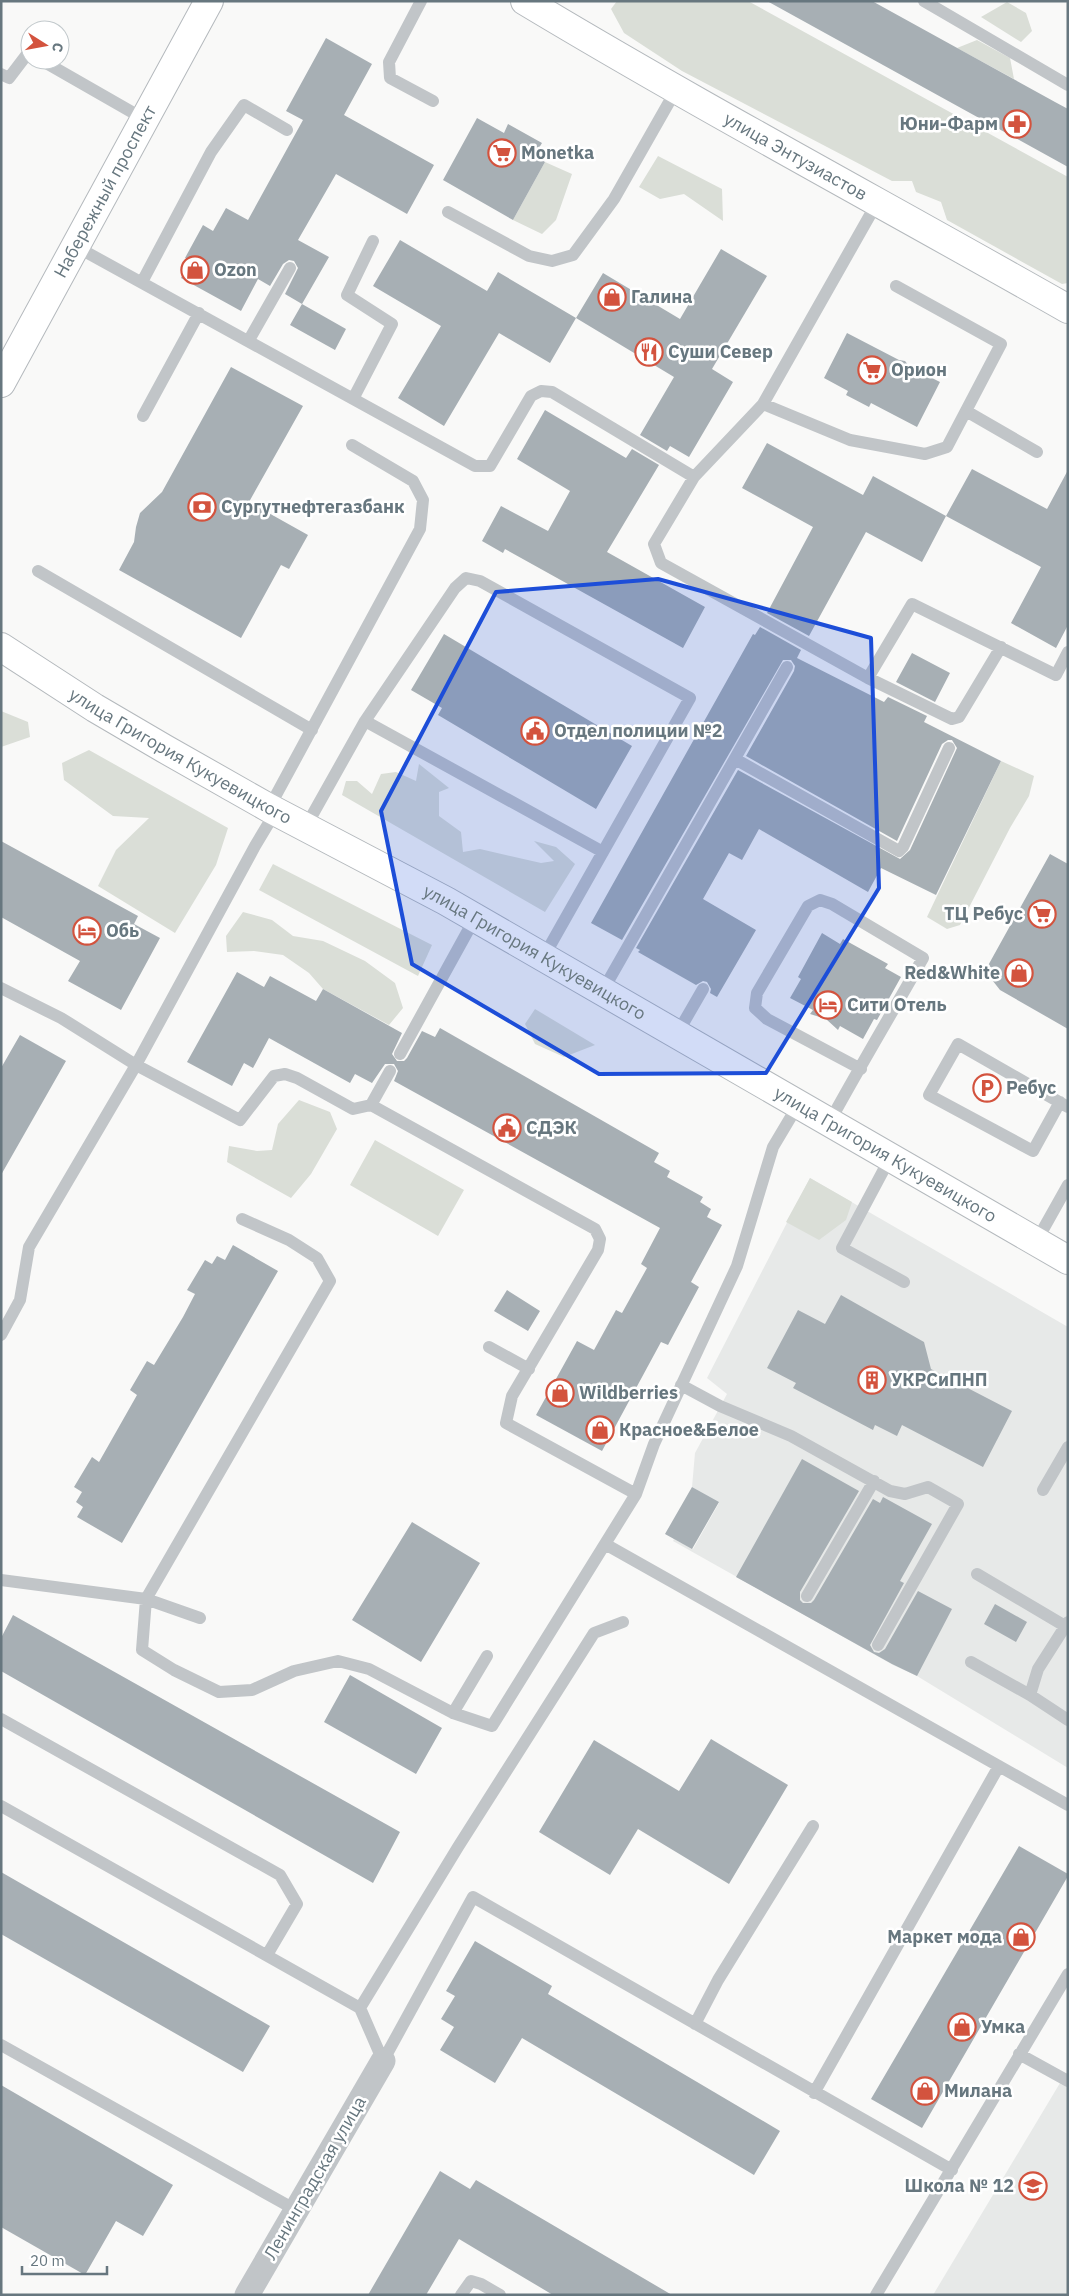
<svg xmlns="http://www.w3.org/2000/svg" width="1069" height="2296" font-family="'IBM Plex Sans',sans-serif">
<rect width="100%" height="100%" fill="#f9f9f8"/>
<!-- built -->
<path fill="#e7e9e8" d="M810,1178L1068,1327V1768L917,1676L893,1665L673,1541L674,1539L693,1549L719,1503L692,1487L695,1453L727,1394L707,1378Z
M1068,2071V2295H933L1063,2078Z"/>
<!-- green -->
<path fill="#daded7" d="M617,1H748L1068,177V283L1062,284L947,220L941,202L916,192L912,181H892L682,71L624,33L611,9Z
M1007,2L1026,13L1032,31L1021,42L981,17Z
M977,40L1010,58L1014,79L957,48Z
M658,156L722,189L723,221L684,194L660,199L639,187Z
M545,162L572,174L556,220L542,234L513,220Z
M1,711L28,722L30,737L1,747Z
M89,750L228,828L216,865L175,933L98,886L116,850L149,818L113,816L64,780L62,763Z
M1001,761L1034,776L1029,796L1010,828L960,925L947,929L927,917Z
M419,764L449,788L439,792V816L461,832L463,852L480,849L541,863L554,861L534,841L556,847L575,864L545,912L342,795L346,781H357L372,794L381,774L396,772L416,781Z
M273,864L432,945L418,976L259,890Z
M243,912L272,920L293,936L323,941L365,961L395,983L403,1008L389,1025L323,989L309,973L283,955L254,951L227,952L226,936Z
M535,1009L595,1045L564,1057L535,1044L525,1024Z
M299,1100L330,1112L337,1129L311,1174L291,1198L227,1162L229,1146L257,1151L272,1150L278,1124Z
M375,1140L464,1190L438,1236L350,1185Z
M810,1178L852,1202L846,1220L819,1240L786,1222Z"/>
<!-- building -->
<path fill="#a7afb4" d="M767,1H872L1055,102L1068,109V167Z
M326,38L372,64L344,115L434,165L407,214L336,174L298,240L329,257L302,304L285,294L298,268L294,261L289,260L283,264L270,286L258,279L241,311L181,278L190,261L185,258L203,225L213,231L226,208L248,220L303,120L286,111Z
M477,118L504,133L508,124L542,143L534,156L545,162L513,220L443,180Z
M400,240L487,291L498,272L576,318L550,363L499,333L444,426L398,398L441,326L373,286Z
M721,249L767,276L712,369L733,382L689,457L670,446L667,451L640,435L674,377L576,318L603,273L680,319Z
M302,304L346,329L335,350L290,325Z
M847,333L899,360L905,361L909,366H916L920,371H927L930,377L940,382L917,427L871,403L869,407L846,395L848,391L824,378Z
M231,367L303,406L249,502L308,535L289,569L281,565L241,638L119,570L134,542L136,527L140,513L162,492Z
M545,410L626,458L632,449L659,465L607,552L705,607L683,648L505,549L503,553L482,541L501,506L548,531L570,491L517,459Z
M767,443L863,495L873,476L946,516L922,562L866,532L809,636L767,613L813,527L742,488Z
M972,469L1047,509L1068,470V625L1056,648L1011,623L1041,567L946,516Z
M760,627L801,650L797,658L884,702L888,697L927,716L924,722L1001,761L936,895L881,868L868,892L759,829L742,860L729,853L703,899L756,930L717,997L710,993L711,989L707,982L703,981L696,985L638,952L640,950L636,948L738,770L900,859L910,850L957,748L952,740H948L942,744L897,841L746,756L794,671L795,666L791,660H783L622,940L591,923L753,634L755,635Z
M444,634L632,746L596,809L438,715L442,708L411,690Z
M912,653L950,673L935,702L896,682Z
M1,841L138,916L134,924L160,938L121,1010L68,981L80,961L1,917Z
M1050,854L1068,864V1029L1000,990L985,971Z
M822,933L840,944L843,939L888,964L885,968L901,977L877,1020L874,1019L863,1039L840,1026L838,1030L826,1019L810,1014L813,1010L790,998L801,979L798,977Z
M237,972L264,987L270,976L316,1001L323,989L402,1033L392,1054L397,1061H404L407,1058L422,1031L435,1037L440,1028L659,1153L654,1162L670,1171L667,1177L703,1197L700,1202L711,1209L707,1217L722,1225L691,1282L699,1287L668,1345L661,1342L602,1451L536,1415L577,1341L594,1350L616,1310L622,1313L647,1268L641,1264L660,1228L394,1081L398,1071L394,1064H385L372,1083L355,1074L350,1083L269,1038L253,1068L244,1063L232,1086L187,1062Z
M20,1035L66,1061L1,1175V1068Z
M233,1245L278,1271L122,1543L77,1517L83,1507L76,1502L82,1492L74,1487L92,1457L99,1462L137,1395L130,1390L147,1361L154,1365L183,1317L195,1294L187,1290L205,1260L212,1264L217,1256L225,1260Z
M507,1290L540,1311L528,1331L494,1311Z
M841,1295L924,1342L931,1369L1012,1411L983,1467L902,1425L897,1436L875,1425L873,1430L793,1388L796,1383L767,1368L798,1310L825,1324Z
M802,1459L859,1491L800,1592V1600L803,1603H811L814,1600L873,1499L880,1503L883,1497L932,1524L900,1581L904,1583L870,1645L874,1652L879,1653L885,1649L918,1591L952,1609L917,1676L892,1664L736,1577Z
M692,1487L719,1502L692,1549L665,1534Z
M412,1522L480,1563L421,1662L352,1620Z
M995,1604L1027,1622L1016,1642L984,1624Z
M13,1615L400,1832L373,1883L1,1671V1638Z
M350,1675L442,1728L416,1774L324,1722Z
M711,1739L788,1785L729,1884L638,1829L610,1875L539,1832L594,1740L679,1791Z
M1019,1846L1068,1874V1876L922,2128L871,2099Z
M1,1872L270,2026L243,2072L1,1934Z
M475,1941L552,1986L548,1994L780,2131L754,2175L522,2038L495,2083L440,2050L454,2027L441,2019L455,1996L446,1991Z
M1,2085L173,2185L143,2236L116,2221L85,2275L1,2227Z
M440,2171L470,2189L476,2180L672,2295H553L459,2239L426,2295H368Z"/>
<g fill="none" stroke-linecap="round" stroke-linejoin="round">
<!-- secondary casing -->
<g stroke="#b4b9bd" stroke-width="30">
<g id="secondary">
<path id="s1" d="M525,1C703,108 887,206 1068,309"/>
<path id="s2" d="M1,383L209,1"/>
<path id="s3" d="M1,647L95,708L165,749L269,808L446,901L1068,1260"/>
</g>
</g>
<!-- lane -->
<path stroke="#c1c5c8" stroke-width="12" d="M421,1L389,62L390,78L433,101
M924,1L1068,85
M41,60L144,119
M1,74L9,78L28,53L30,54
M448,212L529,256L552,261L573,255L614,199L676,90
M75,246L475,466H490L531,396L541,391L552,392L694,477L763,404L878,201
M142,282L211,152L244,105L287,130
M249,340L290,268
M353,399L392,324L347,295L373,241
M763,404L850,440L925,454L947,447L1001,344L896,286
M966,411L1037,452
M143,416L199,313
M694,477L654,544L661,563L868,678L952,719L959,717L1001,647
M38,571L312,730
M868,678L912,604L1056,675L1068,652
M365,721L603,852
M735,759L899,851L903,847L949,748
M269,808L420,529L423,500L413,481L352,445
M305,828L365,721L455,588L466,578L480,581L690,698L543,958
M1,988L61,1018L136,1065L240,1120L274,1076L285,1074L297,1078L353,1109L371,1105L595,1229L600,1239L598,1250L512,1396L506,1423L636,1494
M602,992L787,667
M677,1034L703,989
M400,1054L475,918
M1060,1102L1033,1151L929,1095L958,1044L1068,1107
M371,1105L390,1071
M829,1123C859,1068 892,1013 923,958L832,904L820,900L808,906L757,993L755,1008L767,1019L861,1069
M890,1158L842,1248L904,1282
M242,1219L289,1240L317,1258L330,1281L146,1599L142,1650L174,1670L219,1692L252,1690L294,1671L338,1661L369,1669L453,1713L492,1726L636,1494L654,1444L737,1266L773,1147L798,1105
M1036,1242L1068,1185
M1,1335L20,1300L29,1247L136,1065L255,846L276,811
M489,1347L529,1369
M681,1385L720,1406L791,1436L890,1491L905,1494L928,1487L958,1504L878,1645
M1043,1490L1068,1447
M605,1544L1068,1805
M977,1574L1065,1626
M1,1580L146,1599L200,1618
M807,1596L874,1481
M971,1662L1030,1695L1068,1720
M1030,1695L1038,1669L1068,1622
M453,1713L487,1656
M1,1719L280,1875L297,1904L267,1955
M1,1806L360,2008L383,2061
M360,2008L458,1847L594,1633L623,1622
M695,2024L718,1980L813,1826
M1,2045L296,2210
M1019,2054L1068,2081
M383,2061L473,1897L952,2170
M814,2093L999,1766
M461,2295L471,2281L481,2284L500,2295
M876,2295L1068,1974"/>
<!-- street -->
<path stroke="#c1c5c8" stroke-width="25" d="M247,2295L383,2061"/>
<!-- secondary -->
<use href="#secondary" stroke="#fff" stroke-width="28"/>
</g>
<!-- marked area -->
<path fill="#1d4ed8" fill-opacity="0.2" stroke="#1d4ed8" stroke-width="4" stroke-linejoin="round" d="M658,579L871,638L879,888L766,1073L599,1074L412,964L381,811L496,592Z"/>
<!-- icons -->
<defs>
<g id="pharmacy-ring" transform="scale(1.4375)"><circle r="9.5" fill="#fff" stroke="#d3533e" stroke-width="1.5"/><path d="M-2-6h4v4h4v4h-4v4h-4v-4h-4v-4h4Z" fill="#d3533e"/></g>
<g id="supermarket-ring" transform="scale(1.4375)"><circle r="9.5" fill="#fff" stroke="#d3533e" stroke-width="1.5"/><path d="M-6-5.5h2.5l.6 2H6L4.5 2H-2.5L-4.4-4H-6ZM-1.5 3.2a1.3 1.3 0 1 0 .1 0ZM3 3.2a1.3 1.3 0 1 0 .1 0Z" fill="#d3533e"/></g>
<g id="shop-ring" transform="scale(1.4375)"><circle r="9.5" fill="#fff" stroke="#d3533e" stroke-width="1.5"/><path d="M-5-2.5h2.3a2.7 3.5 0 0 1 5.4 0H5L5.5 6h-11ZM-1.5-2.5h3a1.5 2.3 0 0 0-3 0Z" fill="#d3533e"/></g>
<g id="restaurant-ring" transform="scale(1.4375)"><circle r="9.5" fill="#fff" stroke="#d3533e" stroke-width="1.5"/><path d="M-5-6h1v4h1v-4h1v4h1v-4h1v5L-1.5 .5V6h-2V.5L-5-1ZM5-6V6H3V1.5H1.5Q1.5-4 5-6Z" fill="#d3533e"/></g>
<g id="bank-ring" transform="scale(1.4375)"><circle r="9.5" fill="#fff" stroke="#d3533e" stroke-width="1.5"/><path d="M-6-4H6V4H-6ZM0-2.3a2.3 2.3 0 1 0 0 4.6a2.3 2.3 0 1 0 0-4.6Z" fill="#d3533e"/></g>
<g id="civic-ring" transform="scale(1.4375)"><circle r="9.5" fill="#fff" stroke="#d3533e" stroke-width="1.5"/><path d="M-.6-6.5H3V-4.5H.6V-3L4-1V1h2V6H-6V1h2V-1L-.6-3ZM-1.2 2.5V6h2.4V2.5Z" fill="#d3533e"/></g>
<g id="hotel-ring" transform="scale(1.4375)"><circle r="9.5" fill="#fff" stroke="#d3533e" stroke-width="1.5"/><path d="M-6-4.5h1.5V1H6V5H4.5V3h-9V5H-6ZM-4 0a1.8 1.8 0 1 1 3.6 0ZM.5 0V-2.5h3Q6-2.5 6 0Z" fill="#d3533e"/></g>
<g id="parking-ring" transform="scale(1.4375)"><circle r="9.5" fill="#fff" stroke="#d3533e" stroke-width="1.5"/><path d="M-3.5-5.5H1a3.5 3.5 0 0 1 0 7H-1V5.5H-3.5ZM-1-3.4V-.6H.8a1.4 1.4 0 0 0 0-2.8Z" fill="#d3533e"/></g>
<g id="building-ring" transform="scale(1.4375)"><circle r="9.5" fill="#fff" stroke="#d3533e" stroke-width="1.5"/><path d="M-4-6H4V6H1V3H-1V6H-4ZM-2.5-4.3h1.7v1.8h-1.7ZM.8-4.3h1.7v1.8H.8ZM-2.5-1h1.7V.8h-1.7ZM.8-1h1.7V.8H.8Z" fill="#d3533e"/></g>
<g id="school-ring" transform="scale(1.4375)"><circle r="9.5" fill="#fff" stroke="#d3533e" stroke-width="1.5"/><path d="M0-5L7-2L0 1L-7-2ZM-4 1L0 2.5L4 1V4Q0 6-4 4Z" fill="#d3533e"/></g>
</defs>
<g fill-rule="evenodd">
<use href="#pharmacy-ring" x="1017" y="124"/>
<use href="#supermarket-ring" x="502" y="153"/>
<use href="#shop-ring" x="195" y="270"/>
<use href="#shop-ring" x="612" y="297"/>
<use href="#restaurant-ring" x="649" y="352"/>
<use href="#supermarket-ring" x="872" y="370"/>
<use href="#bank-ring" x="202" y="507"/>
<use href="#civic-ring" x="535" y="731"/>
<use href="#supermarket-ring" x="1042" y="914"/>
<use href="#hotel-ring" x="87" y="931"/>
<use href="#shop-ring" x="1019" y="973"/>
<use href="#hotel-ring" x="828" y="1005"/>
<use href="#parking-ring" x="987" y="1088"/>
<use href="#civic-ring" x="507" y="1128"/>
<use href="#building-ring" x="872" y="1380"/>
<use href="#shop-ring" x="560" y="1393"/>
<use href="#shop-ring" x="600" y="1430"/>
<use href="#shop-ring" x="1021" y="1937"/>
<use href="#shop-ring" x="962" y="2027"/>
<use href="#shop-ring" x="925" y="2091"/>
<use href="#school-ring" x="1033" y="2186"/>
</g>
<g text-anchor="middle" stroke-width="5" stroke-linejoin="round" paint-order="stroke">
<!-- poi labels -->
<g font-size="18" font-weight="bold" fill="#67777f" stroke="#fff" text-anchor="start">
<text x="998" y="130" text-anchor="end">Юни-Фарм</text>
<text x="521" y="159">Monetka</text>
<text x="214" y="276">Ozon</text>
<text x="631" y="303">Галина</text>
<text x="668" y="358">Суши Север</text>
<text x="891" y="376">Орион</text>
<text x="221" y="513">Сургутнефтегазбанк</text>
<text x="554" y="737">Отдел полиции №2</text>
<text x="1023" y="920" text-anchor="end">ТЦ Ребус</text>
<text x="106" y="937">Обь</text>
<text x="1000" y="979" text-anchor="end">Red&amp;White</text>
<text x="847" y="1011">Сити Отель</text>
<text x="1006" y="1094">Ребус</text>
<text x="526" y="1134">СДЭК</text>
<text x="891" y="1386">УКРСиПНП</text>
<text x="579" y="1399">Wildberries</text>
<text x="619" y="1436">Красное&amp;Белое</text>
<text x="1002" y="1943" text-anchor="end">Маркет мода</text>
<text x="981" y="2033">Умка</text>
<text x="944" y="2097">Милана</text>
<text x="1014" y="2192" text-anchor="end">Школа № 12</text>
</g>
<!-- street labels -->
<g font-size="18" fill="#67777f" stroke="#fff">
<text dy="6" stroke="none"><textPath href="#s1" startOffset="312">улица Энтузиастов</textPath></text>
<text dy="6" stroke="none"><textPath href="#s2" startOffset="218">Набережный проспект</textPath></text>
<text dy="6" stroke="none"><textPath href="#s3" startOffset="210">улица Григория Кукуевицкого</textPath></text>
<text dy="6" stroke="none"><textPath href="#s3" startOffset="615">улица Григория Кукуевицкого</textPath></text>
<text dy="6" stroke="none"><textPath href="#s3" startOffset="1020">улица Григория Кукуевицкого</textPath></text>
<text transform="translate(315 2178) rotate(-60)" y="6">Ленинградская улица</text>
</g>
</g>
<!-- border -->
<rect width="1069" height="2296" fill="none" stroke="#67777f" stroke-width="5"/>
<!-- north arrow -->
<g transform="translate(45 45) rotate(101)"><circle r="24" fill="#ffffff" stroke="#c2c9cc"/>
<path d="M0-4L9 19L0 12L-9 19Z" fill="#d3533e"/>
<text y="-8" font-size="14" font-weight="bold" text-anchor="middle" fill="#67777f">С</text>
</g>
<!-- scale -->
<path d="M22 2266v8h85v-8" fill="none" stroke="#67777f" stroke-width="2.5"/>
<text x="30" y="2266" font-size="15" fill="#67777f" stroke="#ffffff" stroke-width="4" paint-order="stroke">20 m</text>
</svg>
